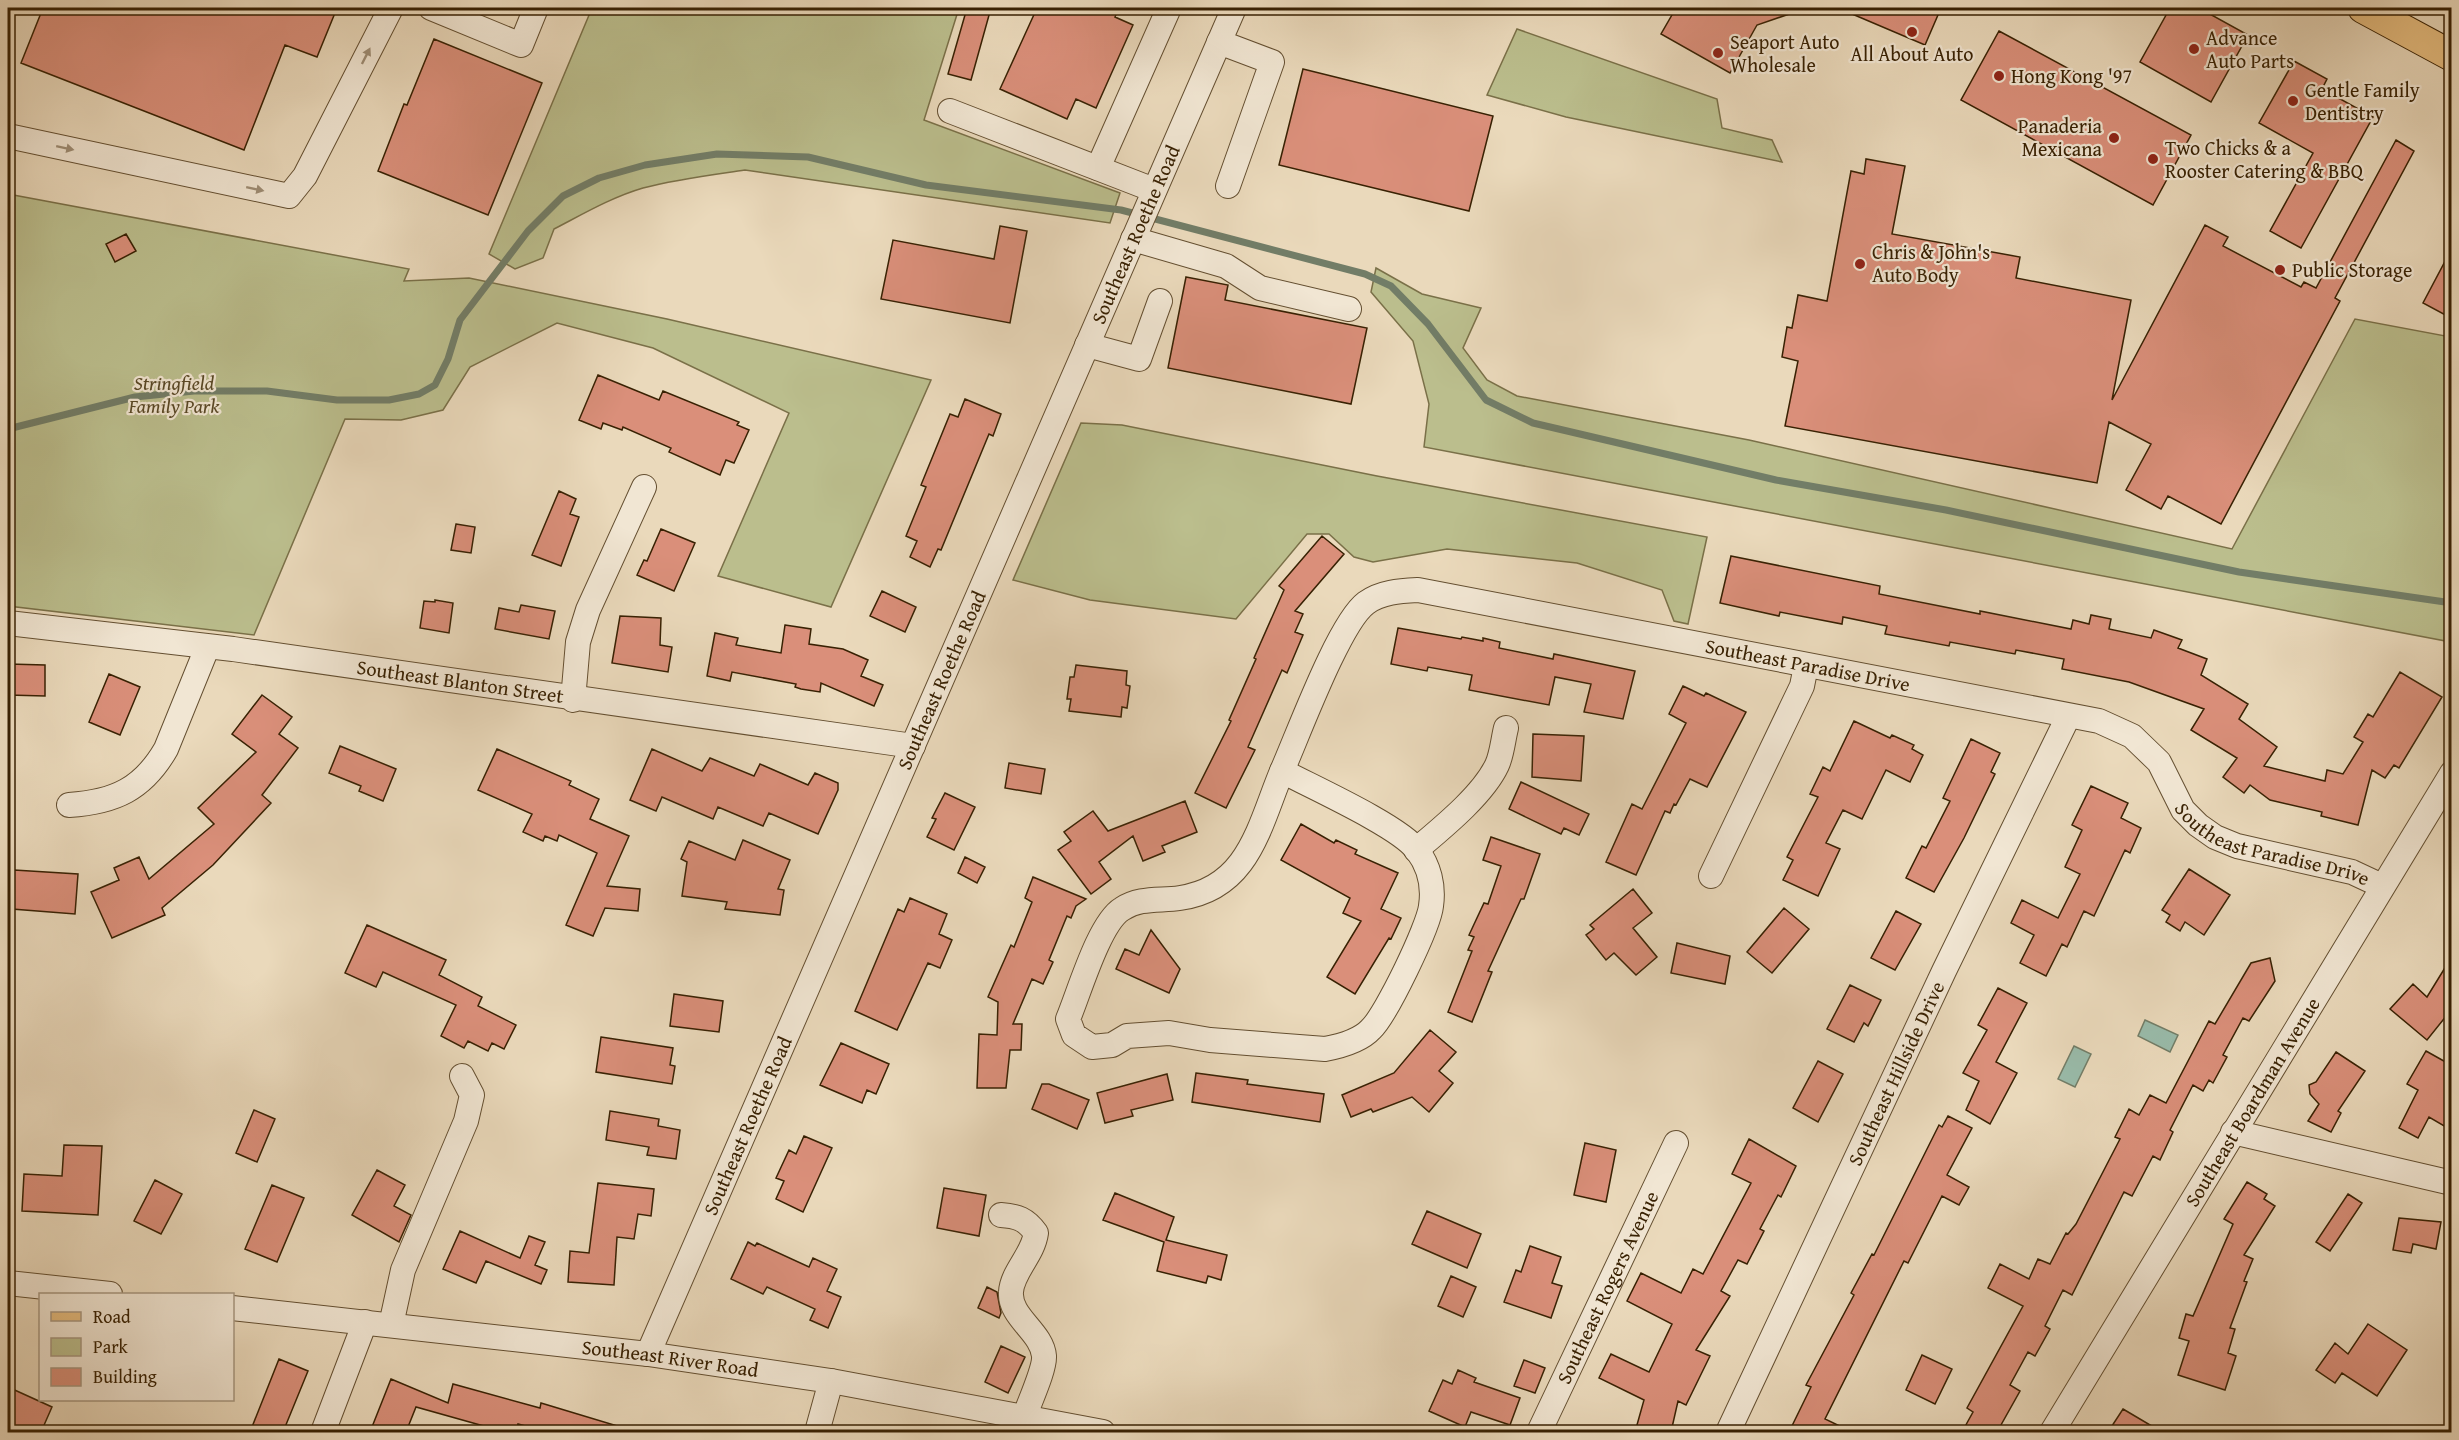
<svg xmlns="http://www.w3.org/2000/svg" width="2459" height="1440" font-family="'Gentium Book Plus',serif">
<rect width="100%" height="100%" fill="#ead9bb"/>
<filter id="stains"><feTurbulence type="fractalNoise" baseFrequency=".00333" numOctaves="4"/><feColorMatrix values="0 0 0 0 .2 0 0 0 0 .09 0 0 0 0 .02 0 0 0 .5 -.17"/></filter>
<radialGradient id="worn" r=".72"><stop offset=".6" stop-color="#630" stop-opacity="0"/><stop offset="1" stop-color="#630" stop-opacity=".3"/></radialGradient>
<!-- green -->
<path fill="#bbbe8d" stroke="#7a7048" stroke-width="1.5" d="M592,8H959L924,120L1120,193L1110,223L745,170C711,175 677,179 643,188C612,197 583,214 554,229L543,258L515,269L489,254Z
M1517,29L1717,99L1722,128L1772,140L1782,162L1566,117L1487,95Z
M8,194L409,269L404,281L469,278L667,319L931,380L831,607L718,576L789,413L653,348L557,323L470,367L443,410L401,420L345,419L254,635L8,606Z
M1376,268L1422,294L1481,308L1463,348L1487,380L1517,396L1749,440L2232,549L2355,319L2451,337V642L1424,447L1429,404L1413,341L1371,292Z
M1081,423L1122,425L1377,476L1707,537L1688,624L1674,621L1662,590L1577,563L1447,549L1373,562L1354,557L1329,534H1307L1236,619L1090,600L1013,580Z"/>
<!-- water -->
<path fill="#9ba" stroke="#727d67" stroke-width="1.5" d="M2145,1020L2178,1035L2170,1052L2138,1036Z
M2074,1046L2091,1054L2075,1087L2058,1079Z"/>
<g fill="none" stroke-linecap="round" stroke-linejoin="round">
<!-- stream -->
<path stroke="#727d67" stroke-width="7" d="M8,429L135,397L194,391H267L337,400H389L419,394L435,385L448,359L460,320L528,231L563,196L599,178L645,165L717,154L808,157L926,185L1121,210L1365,274L1391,286L1428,324L1486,400L1533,423L1776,480L1946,510L2239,572L2452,603"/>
</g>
<!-- building -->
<path fill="#da8f7a" stroke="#382103" stroke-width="1.5" d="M43,8H337L317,57L285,45L244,150L21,63Z
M967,8H991L971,80L948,74Z
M1037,8H1119L1115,17L1133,25L1096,108L1076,99L1067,119L1000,89Z
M1676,8H1800L1801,10L1757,25L1730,73L1661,34Z
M1838,8H1941L1925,45Z
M2170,8H2199L2248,35L2211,102L2140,62Z
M1999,31L2191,135L2153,205L1961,100Z
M434,39L542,83L488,215L378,171L404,104L407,105Z
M2294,61L2327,79L2322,89L2373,117L2301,248L2270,231L2313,153L2259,123Z
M1303,69L1493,116L1469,211L1279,165Z
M2396,140L2414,151L2335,298L2340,301L2221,524L2168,496L2161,509L2126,490L2151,444L2109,422L2097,483L1785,426L1798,361L1782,357L1787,327L1792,328L1798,295L1827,301L1851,171L1864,174L1866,159L1905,166L1892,234L2020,257L2016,278L2131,300L2112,400L2205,225L2228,237L2223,246L2301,287L2304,282L2316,288Z
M1000,226L1027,231L1010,323L881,299L893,240L994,259Z
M126,234L136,251L115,262L106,244Z
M2451,250V318L2423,303Z
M1186,277L1228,285L1225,300L1367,328L1351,404L1168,368Z
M598,375L659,400L663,391L739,422L737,425L749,430L734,463L726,460L720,475L669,452L671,448L623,427L622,430L603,423L601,429L579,420Z
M965,399L1001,414L993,436L989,434L941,550L938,549L930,567L910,557L917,541L906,536L926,487L921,485L950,414L958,417Z
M559,491L576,499L570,514L579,517L561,566L532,555Z
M456,524L475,527L471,553L451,550Z
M661,529L695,543L674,591L637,575L644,560L647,561Z
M1322,536L1344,554L1295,611L1303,614L1295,632L1303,635L1287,673L1282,670L1248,747L1255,750L1226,808L1195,793L1231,721L1229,720L1256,659L1254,658L1284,590L1279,586Z
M1731,556L1880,586L1879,594L1980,614V611L2071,629L2073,620L2089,624L2091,615L2111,619L2109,629L2151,638L2154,630L2182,640L2178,648L2207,659L2201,675L2248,704L2239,719L2277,747L2264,766L2325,781L2327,770L2343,774L2363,742L2354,737L2368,714L2373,717L2400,672L2442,697L2399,768L2394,765L2385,778L2372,770L2358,825L2321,816L2322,812L2270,800L2250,785L2244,793L2223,777L2237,758L2191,730L2204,709L2129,682L2062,669L2064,659L2016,650L2015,654L1950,642L1949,646L1885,634L1887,626L1843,617L1842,624L1780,612L1779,616L1720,603Z
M882,591L916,607L905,632L870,616Z
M435,600L453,603L449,633L420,628L424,601L435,602Z
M521,605L555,611L549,639L495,629L499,608L519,612Z
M620,616L661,618L660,645L672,647L668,672L612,663Z
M785,625L811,629L809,644L843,649L868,660L861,676L883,685L874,706L821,683L820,692L801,689L795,687L796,684L732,672L730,681L707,676L715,633L738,638L736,645L781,653Z
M1398,628L1461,639L1462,637L1483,641V638L1500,642L1499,648L1553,659L1554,654L1635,671L1623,719L1584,712L1591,684L1555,677L1549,705L1469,690L1472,675L1428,667L1427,671L1391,664Z
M8,664L45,665V696L8,695Z
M1076,665L1127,671L1126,685L1130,686L1127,708L1122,707L1121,717L1069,711L1071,699H1067L1070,677H1074Z
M109,674L140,687L120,735L89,722Z
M1683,686L1704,696L1706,693L1746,712L1707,787L1690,779L1676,805L1674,804L1670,813L1665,811L1636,875L1606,862L1632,804L1642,809L1686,723L1669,714Z
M262,695L292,717L279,734L298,748L262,795L271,803L213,865L162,908L165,915L112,938L91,892L119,880L114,868L139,857L149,879L214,824L198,808L256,752L232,734Z
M1854,721L1890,738L1892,735L1914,745L1912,749L1923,755L1910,782L1886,770L1862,819L1843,810L1826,843L1840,849L1818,896L1783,880L1793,860L1787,857L1818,797L1810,794L1823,767L1830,771Z
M1533,734L1584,736L1581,781L1532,777Z
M1971,739L2000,753L1991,772L1995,774L1964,838L1934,892L1906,878L1922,846L1926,848L1950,801L1943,798Z
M340,746L396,769L383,801L359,791L361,786L329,773Z
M497,749L571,781L569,785L599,799L590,819L629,836L607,886L640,889L638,911L605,908L593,936L566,925L597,853L559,835L557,841L545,836L543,841L523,832L532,814L478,790Z
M652,749L702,771L710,758L754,776L760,764L808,785L815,773L838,783V790L818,834L769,813L763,826L718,807L713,819L662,797L656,811L630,800Z
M1009,763L1045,769L1041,794L1005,788Z
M1521,782L1589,814L1579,835L1564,828L1561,834L1509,809Z
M2091,786L2128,803L2121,818L2141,828L2130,853L2125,850L2094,916L2084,911L2067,947L2062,944L2046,976L2020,963L2034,935L2011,923L2022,900L2058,918L2080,874L2065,867L2082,830L2072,825Z
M945,793L975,807L954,850L927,837L936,819L932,818Z
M1185,801L1197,832L1162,846L1165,852L1143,861L1133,836L1099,862L1111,879L1091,894L1058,850L1071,841L1064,832L1093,811L1108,831Z
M1301,824L1334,843L1336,840L1357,850L1355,854L1398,873L1381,909L1401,918L1391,939L1389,938L1355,994L1327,977L1361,921L1343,913L1350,898L1281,860Z
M1491,837L1540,854L1524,899H1521L1488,971L1492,972L1472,1022L1448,1012L1472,951L1468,950L1474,937L1469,935L1484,903L1488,904L1501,866L1483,860Z
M743,840L790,860L778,889L784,890L780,915L725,909L727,902L682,896L687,862L681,859L689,841L735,860Z
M965,857L985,867L977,883L958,873Z
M2189,869L2230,895L2204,935L2185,922L2180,931L2166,922L2170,915L2162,910Z
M14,870L78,874L75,914L12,909Z
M1033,877L1086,899L1076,906L1071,918L1067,916L1049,960L1053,962L1043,984L1032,979L1013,1024H1022L1021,1050H1010L1006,1088H977L979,1034L997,1035L998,1002L988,997L1011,945L1014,947L1032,902L1025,898Z
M1633,889L1652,913L1633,928L1657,957L1636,975L1614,953L1606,960L1586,935L1594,929L1590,925Z
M910,898L947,914L939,934L952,940L940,968L928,963L897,1030L855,1011L898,909L904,912Z
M1784,908L1809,929L1772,973L1747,952Z
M1896,911L1921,924L1895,970L1871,958Z
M367,925L446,960L439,975L482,997L478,1006L516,1025L504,1049L492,1043L488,1051L468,1041L464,1048L441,1036L456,1005L383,972L376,987L345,973Z
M1151,930L1180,969L1169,993L1116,969L1125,949L1139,955Z
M1677,943L1730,956L1725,984L1671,973Z
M2270,958L2275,981L2249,1021L2243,1018L2223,1055L2227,1057L2213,1083L2209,1080L2203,1091L2193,1085L2170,1130L2173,1132L2160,1160L2153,1156L2132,1196L2124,1192L2072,1295L2063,1290L2045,1326L2050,1329L2035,1356L2028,1352L2010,1385L2020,1391L1997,1432H1962L1973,1412L1967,1408L2023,1306L1988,1288L2000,1264L2029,1279L2038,1259L2050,1264L2066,1233L2068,1234L2076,1224L2120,1139L2115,1137L2129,1109L2139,1115L2150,1095L2166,1103L2209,1021L2215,1024L2251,963Z
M2451,958V1010L2427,1040L2390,1009L2413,984L2427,997Z
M1850,985L1881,1000L1868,1026L1864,1023L1854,1042L1827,1029Z
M1998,988L2027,1003L1996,1062L2017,1073L1990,1124L1966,1110L1979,1081L1963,1073L1987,1030L1978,1025Z
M674,994L723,1001L719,1032L670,1026Z
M1430,1030L1456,1052L1439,1071L1453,1083L1429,1112L1412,1097L1373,1112L1371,1109L1351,1117L1342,1095L1394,1073Z
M601,1037L673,1048L670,1065L675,1066L672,1084L596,1072Z
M841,1043L889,1064L876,1094L867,1090L862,1103L820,1085Z
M2426,1051L2451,1065V1130L2429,1117L2418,1138L2399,1128L2418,1090L2407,1084Z
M2336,1052L2365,1071L2338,1111L2341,1113L2331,1132L2308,1121L2319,1104L2310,1094L2309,1085L2316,1082Z
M1818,1061L1843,1074L1818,1122L1793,1108Z
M1196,1073L1248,1080L1247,1084L1324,1094L1320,1122L1192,1102Z
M1167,1074L1173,1100L1131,1110L1133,1116L1105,1123L1097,1093Z
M1042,1084H1049L1089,1100L1077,1129L1032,1109Z
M254,1110L275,1119L257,1162L236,1153Z
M610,1111L659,1119L658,1126L680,1130L676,1159L647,1155L649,1147L606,1140Z
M1948,1116L1972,1128L1947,1175L1969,1187L1959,1205L1942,1196L1908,1263L1904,1261L1825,1419L1852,1432H1789L1811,1387L1806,1385L1854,1295L1851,1293L1872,1254L1874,1255L1939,1125L1942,1127Z
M804,1136L832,1148L803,1212L776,1199L784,1181L776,1178L789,1150L796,1154Z
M1749,1139L1796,1166L1781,1197L1778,1195L1760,1229L1764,1231L1747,1264L1738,1260L1721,1291L1730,1296L1696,1350L1710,1356L1686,1405L1678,1401L1671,1432H1635L1644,1400L1599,1378L1611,1354L1649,1372L1672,1324L1627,1301L1641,1273L1681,1293L1693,1269L1703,1274L1751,1183L1732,1174Z
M1585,1143L1616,1150L1606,1202L1574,1195Z
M64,1145L102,1146L98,1215L22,1211L24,1174L62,1176Z
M377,1170L405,1185L394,1206L411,1215L399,1242L352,1215Z
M155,1180L182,1194L161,1234L134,1221Z
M2247,1182L2267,1194L2264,1199L2275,1206L2244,1255L2253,1259L2244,1281L2247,1282L2230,1328L2235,1329L2228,1353L2236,1356L2225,1390L2178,1375L2189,1341L2179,1338L2186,1314L2193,1316L2233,1224L2224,1219Z
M598,1183L654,1189L651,1216L638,1214L634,1239L617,1237L614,1285L568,1282L570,1251L589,1253Z
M272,1185L304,1198L277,1262L245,1249Z
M944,1188L986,1195L979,1236L937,1228Z
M1115,1193L1174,1217L1166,1240L1227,1255L1221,1280L1208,1276L1206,1283L1157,1271L1164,1242L1103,1220Z
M2348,1194L2362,1203L2330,1251L2316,1242Z
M1427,1211L1481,1234L1467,1268L1412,1244Z
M2399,1218L2441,1222L2436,1249L2413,1244L2411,1253L2393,1250Z
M460,1231L520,1258L529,1236L545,1242L535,1265L547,1270L541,1284L486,1261L476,1283L443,1269Z
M748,1242L755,1246L757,1243L809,1267L813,1258L837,1269L827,1291L841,1297L828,1328L810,1320L815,1309L767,1287L763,1294L731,1279Z
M1530,1246L1561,1257L1552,1283L1562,1286L1551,1318L1504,1302L1516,1270L1521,1272Z
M1451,1276L1476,1287L1463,1317L1438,1306Z
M987,1287L997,1292L1001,1313L999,1318L978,1308Z
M2368,1324L2407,1350L2377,1396L2342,1373L2335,1383L2316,1370L2335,1343L2348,1354Z
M1001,1346L1025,1357L1008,1393L985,1382Z
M1922,1355L1952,1369L1935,1404L1906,1390Z
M279,1359L308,1371L283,1432H250Z
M1524,1360L1545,1368L1535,1393L1514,1386Z
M1458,1370L1476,1378L1474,1382L1520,1398L1510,1425L1471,1412L1465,1427L1429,1411L1443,1380L1452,1384Z
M391,1379L448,1403L453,1384L540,1408L541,1403L624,1428L623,1432H547L518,1424L516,1432H505L416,1407L406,1432H370Z
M8,1387L52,1407L41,1432H8Z
M2123,1409L2162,1432H2108Z"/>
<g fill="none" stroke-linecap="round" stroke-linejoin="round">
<!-- minor casing -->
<g stroke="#644f31" stroke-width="26">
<g id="minor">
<path d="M431,8L521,45L536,8"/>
<path d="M1219,42L1272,62L1228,186"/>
<path d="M950,111L1154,190"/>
<path d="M8,136L289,196L305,176L391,8"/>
<path d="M1098,168L1169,8"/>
<path d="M1133,239L1226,266L1260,288L1349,309"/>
<path d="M1087,345L1139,359L1160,301"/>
<path id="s1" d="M8,623L233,649L913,746"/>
<path d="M573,700L578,642L588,610L644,487"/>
<path id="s2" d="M1282,771C1298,735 1339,623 1366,603C1381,592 1400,591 1418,590L2099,721L2132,736L2159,762L2183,810L2198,825L2215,837L2237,846L2352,872L2382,886"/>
<path d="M1282,771C1312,787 1399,826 1417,850C1429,866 1434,886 1431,906C1429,926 1386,1015 1371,1029C1360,1041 1341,1046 1325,1049L1210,1040L1169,1033L1127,1036L1112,1045L1092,1047L1074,1035L1068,1019C1079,993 1099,923 1122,909C1140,897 1160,901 1180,898C1249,888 1259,826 1282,771Z"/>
<path d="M69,805C115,802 143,789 166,749L207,648"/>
<path d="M1416,850C1442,828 1483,795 1497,765C1502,754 1503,740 1506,728"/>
<path d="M1711,876L1802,686L1806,666"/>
<path d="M2233,1132L2452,1183"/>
<path d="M1001,1215C1017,1216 1026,1219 1036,1233C1033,1255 1012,1272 1011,1292C1009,1317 1042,1332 1044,1356C1045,1369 1029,1403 1024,1418"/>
<path d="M8,1283L110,1294"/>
<path id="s3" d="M232,1308L648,1354L831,1381L1103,1432"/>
<path d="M391,1325L403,1270L466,1121L472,1095L462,1076"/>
<path id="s4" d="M648,1354L1234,8"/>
<path d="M323,1432L365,1322"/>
<path d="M817,1432L831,1381"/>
<path id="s5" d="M1539,1432L1676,1143"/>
<path id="s6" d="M1728,1432L1944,971L2068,717"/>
<path id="s7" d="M2052,1432L2452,773"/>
</g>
</g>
<!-- major casing -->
<g stroke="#382103" stroke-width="32">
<path id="major" d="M2363,8L2452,56"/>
</g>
<!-- minor -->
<use href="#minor" stroke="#f1e6d3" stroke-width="24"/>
<!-- major -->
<use href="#major" stroke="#e5bc7e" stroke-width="30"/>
</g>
<!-- one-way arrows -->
<defs><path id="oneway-solid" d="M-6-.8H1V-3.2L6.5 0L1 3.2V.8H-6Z" transform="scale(1.5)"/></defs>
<g fill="#9e8d75">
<use href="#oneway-solid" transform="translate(366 56) rotate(-63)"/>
<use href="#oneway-solid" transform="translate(65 148) rotate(12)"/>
<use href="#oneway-solid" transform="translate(255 189) rotate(12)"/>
</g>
<!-- markers -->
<g fill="#8f2418" stroke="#f1e6d3" stroke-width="2">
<circle cx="1912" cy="32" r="6"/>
<circle cx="2194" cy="49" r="6"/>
<circle cx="1718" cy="53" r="6"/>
<circle cx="1999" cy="76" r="6"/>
<circle cx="2293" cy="101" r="6"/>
<circle cx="2114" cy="138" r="6"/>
<circle cx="2153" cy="159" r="6"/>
<circle cx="1860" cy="264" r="6"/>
<circle cx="2280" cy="270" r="6"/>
</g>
<g text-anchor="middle" stroke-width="4.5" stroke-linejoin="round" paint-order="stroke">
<!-- poi labels -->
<g font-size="20" fill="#382103" stroke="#f1e6d3" text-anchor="start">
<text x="2206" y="45">Advance<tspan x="2206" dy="23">Auto Parts</tspan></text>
<text x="1730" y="49">Seaport Auto<tspan x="1730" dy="23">Wholesale</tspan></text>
<text x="1912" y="61" text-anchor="middle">All About Auto</text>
<text x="2011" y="83">Hong Kong '97</text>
<text x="2305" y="97">Gentle Family<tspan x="2305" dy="23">Dentistry</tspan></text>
<text x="2102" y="133" text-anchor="end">Panaderia<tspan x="2102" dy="23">Mexicana</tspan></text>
<text x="2165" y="155">Two Chicks &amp; a<tspan x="2165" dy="23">Rooster Catering &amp; BBQ</tspan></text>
<text x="1872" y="259">Chris &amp; John's<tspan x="1872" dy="23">Auto Body</tspan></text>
<text x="2292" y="277">Public Storage</text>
</g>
<!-- street labels -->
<g font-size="20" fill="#382103" stroke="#f1e6d3">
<text dy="7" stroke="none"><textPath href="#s4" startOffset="1221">Southeast Roethe Road</textPath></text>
<text dy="7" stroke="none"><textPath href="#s2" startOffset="640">Southeast Paradise Drive</textPath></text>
<text dy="7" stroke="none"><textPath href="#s4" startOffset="735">Southeast Roethe Road</textPath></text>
<text dy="7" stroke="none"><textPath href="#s1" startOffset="456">Southeast Blanton Street</textPath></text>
<text dy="7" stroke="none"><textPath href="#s2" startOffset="1162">Southeast Paradise Drive</textPath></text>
<text dy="7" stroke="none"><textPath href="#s6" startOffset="396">Southeast Hillside Drive</textPath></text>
<text dy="7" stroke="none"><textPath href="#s7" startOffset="386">Southeast Boardman Avenue</textPath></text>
<text dy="7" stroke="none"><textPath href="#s4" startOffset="249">Southeast Roethe Road</textPath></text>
<text dy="7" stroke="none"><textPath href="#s5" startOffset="160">Southeast Rogers Avenue</textPath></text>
<text dy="7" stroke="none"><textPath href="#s3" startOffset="441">Southeast River Road</textPath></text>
</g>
<!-- park labels -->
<g font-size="20" font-style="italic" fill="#594826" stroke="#f1e6d3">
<text x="174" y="390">Stringfield<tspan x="174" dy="23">Family Park</tspan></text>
</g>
</g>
<!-- margin -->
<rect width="2459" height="1440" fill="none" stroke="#ead9bb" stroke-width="30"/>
<rect x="9" y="9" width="2441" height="1422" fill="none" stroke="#382103" stroke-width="3"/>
<rect x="15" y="15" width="2429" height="1410" fill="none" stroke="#382103" stroke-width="1.5"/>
<!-- legend -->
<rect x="39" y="1293" width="195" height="108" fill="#f1e6d3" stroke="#a79780" stroke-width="1.5"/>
<rect x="51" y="1312" width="30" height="9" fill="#e5bc7e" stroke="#a79780" stroke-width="1.5"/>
<text x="93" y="1323" font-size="18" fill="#382103">Road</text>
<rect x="51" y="1338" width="30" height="18" fill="#bbbe8d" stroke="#a79780" stroke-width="1.5"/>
<text x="93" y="1353" font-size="18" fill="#382103">Park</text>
<rect x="51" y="1368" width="30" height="18" fill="#da8f7a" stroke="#a79780" stroke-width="1.5"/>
<text x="93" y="1383" font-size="18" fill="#382103">Building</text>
<rect width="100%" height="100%" filter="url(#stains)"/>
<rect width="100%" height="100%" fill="url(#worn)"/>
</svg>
